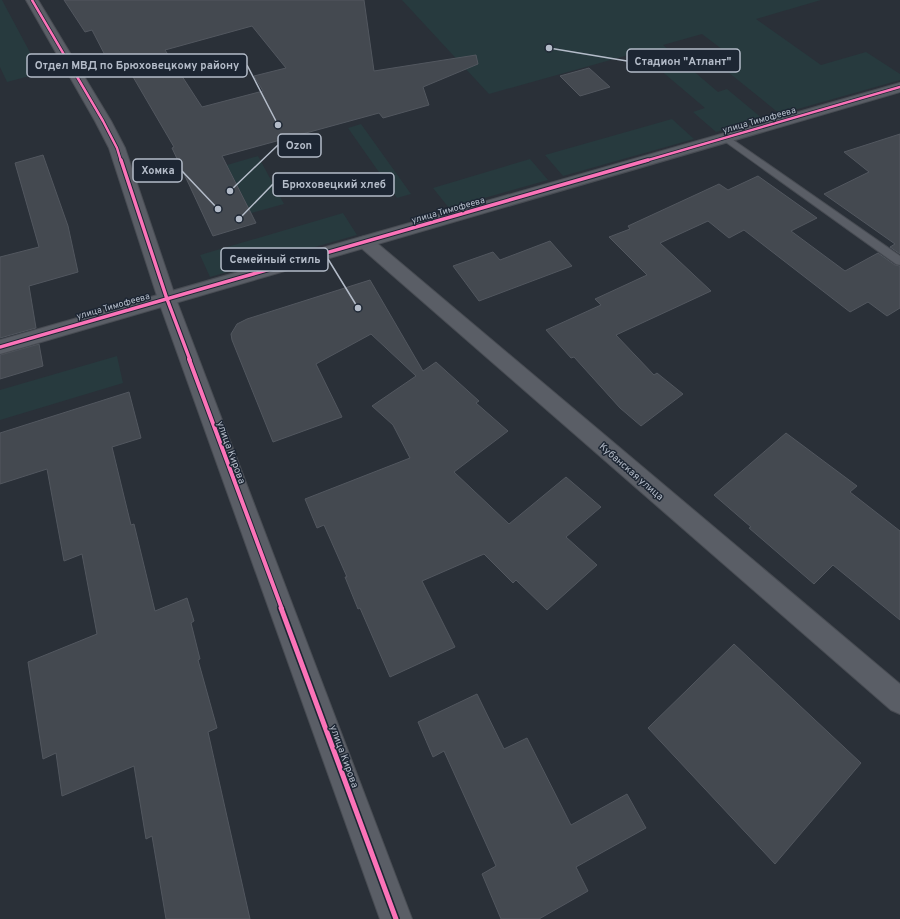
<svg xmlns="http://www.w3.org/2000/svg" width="900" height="919" font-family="Overpass,sans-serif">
<rect width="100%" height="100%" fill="#2a3038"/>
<!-- green -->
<path fill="#273a3e" d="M0,0H2L41,73L7,82L0,67Z
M402,0H821L756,19L821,65L866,52L900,74V80L780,114L723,68L740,63L702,34L663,45L718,92L727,89L763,119L716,132L693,112L705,108L639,52L489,94Z
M672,119L694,139L563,176L545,155Z
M361,124L411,194L397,198L348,128Z
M258,156L284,204L251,213L227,165Z
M530,159L548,180L449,208L433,188Z
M343,213L357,235L210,277L200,255Z
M117,356L123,383L0,420V390Z"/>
<!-- building -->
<path fill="#444950" stroke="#52575f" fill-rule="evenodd" d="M64,0H364L374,71L476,55L478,64L423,87L429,105L383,118L379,113L222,156L256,223L213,236L172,148L174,147L122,58L108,61L92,30L85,32ZM252,26L286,68L254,76L263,91L202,107L165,50Z
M589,68L610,87L580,96L560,76Z
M900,134V254L890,247L895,244L824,194L869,172L844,152Z
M43,155L68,226L78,272L29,286L36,328L0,338V257L39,247L15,163Z
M758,176L817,218L791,231L845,271L878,253L895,265L900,266V308L887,316L868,302L850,312L744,230L729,238L708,221L660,243L711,291L616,335L654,375L657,373L683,394L641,426L620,408L574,357L571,358L546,330L601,305L595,299L647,275L609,237L630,229L628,226L719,184L728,190Z
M550,241L572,266L479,301L453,266L493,252L500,260Z
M370,280L423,371L436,362L479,401L476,403L508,431L454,472L509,524L566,477L601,507L566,537L597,565L547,610L516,580L513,583L484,554L422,581L455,647L390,677L360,608L358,609L345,577H347L324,525L317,528L305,499L410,458L393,425L372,406L416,376L371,334L316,364L342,417L273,442L232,340L231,334L237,324L247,319Z
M39,344L43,366L0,379V355Z
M129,392L141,438L112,447L131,525L134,524L155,611L187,598L194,621L191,623L200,659L198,660L217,728L208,732L250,919H166L152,836L146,839L134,766L62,796L56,753L43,759L28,662L97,634L82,554L64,561L47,469L0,484V433Z
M786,433L857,486L850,492L900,531V620L833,565L814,584L749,528L751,527L714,495Z
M734,644L861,763L775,864L648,728Z
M477,694L504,749L527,738L571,825L627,794L646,828L576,867L588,891L539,919H501L482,874L496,866L444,751L433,757L418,722Z"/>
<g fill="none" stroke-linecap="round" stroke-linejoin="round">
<!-- service casing -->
<g stroke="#484c53" stroke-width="2">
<path id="service" d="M726,135L900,256V265L896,264L723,140L721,138Z"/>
</g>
<!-- minor casing -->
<g stroke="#484c53" stroke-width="2">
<path id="minor" d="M26,0H38L111,121L125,148L176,299L412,919H380L158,299L109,148L95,121Z
M365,236L371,238L900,684V714L891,710L359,246L356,242L359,238Z"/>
</g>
<!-- tertiary casing -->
<g stroke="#484c53" stroke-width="2">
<path id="tertiary" d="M900,83V92L0,354V340Z"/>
</g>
<!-- service -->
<use href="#service" fill="#5a5e66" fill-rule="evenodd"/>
<!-- minor -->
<use href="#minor" fill="#5a5e66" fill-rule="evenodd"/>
<!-- tertiary -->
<use href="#tertiary" fill="#5a5e66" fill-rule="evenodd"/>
<!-- cycleway-far3 casing -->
<g stroke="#1d2633" stroke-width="4">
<path id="cycleway-far3" d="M32,0L103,121L117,148L121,161
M645,161L900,87"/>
</g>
<!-- cycleway-far2 casing -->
<g stroke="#1d2633" stroke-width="5.5">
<path id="cycleway-far2" d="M121,160L167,299L190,360
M0,347L648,160"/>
</g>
<!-- cycleway-far1 casing -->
<g stroke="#1d2633" stroke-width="6">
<path id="cycleway-far1" d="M189,359L282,609"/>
</g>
<!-- cycleway casing -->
<g stroke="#1d2633" stroke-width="8">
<path id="cycleway" d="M281,608L396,919"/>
</g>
<!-- cycleway-far3 -->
<use href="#cycleway-far3" stroke="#fb73b8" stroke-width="2.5"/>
<!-- cycleway-far2 -->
<use href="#cycleway-far2" stroke="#fb73b8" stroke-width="3.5"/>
<!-- cycleway-far1 -->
<use href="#cycleway-far1" stroke="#fb73b8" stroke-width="4"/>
<!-- cycleway -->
<use href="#cycleway" stroke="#fb73b8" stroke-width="5"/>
</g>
<g text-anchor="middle" stroke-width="3" stroke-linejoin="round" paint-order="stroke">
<!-- far-street labels -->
<g font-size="9" fill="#b4bcc9" stroke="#1d2633">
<text transform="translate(759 120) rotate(-16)" y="3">улица Тимофеева</text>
<text transform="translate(448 210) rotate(-16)" y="3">улица Тимофеева</text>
<text transform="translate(113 306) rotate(-16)" y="3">улица Тимофеева</text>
</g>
<!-- street labels -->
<g font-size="10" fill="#b4bcc9" stroke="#1d2633">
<text transform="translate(232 452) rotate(70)" y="4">улица Кирова</text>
<text transform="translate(632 471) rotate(41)" y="4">Кубанская улица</text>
<text transform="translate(345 756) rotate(70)" y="4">улица Кирова</text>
</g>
</g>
<!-- callouts -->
<path fill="none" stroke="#b4bcc9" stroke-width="1.5" d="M549 48L627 61M278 125L247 65M230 191L278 145M218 209L182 171M239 219L273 184M358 308L328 259"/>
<g fill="#b4bcc9" stroke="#1d2633" stroke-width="1.5">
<circle cx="549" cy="48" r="4"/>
<circle cx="278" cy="125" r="4"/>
<circle cx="230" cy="191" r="4"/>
<circle cx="218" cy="209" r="4"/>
<circle cx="239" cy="219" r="4"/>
<circle cx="358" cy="308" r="4"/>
</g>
<g fill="#1d2633" stroke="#b4bcc9" stroke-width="1.5">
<rect x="627" y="49" width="113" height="23" rx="4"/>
<rect x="27" y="54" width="220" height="23" rx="4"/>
<rect x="278" y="134" width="43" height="23" rx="4"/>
<rect x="133" y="159" width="49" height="23" rx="4"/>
<rect x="273" y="173" width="121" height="23" rx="4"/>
<rect x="221" y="248" width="107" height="23" rx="4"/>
</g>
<g font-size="11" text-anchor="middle" font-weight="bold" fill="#b4bcc9">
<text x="683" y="65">Стадион "Атлант"</text>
<text x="137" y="69">Отдел МВД по Брюховецкому району</text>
<text x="299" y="149">Ozon</text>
<text x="158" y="174">Хомка</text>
<text x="334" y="188">Брюховецкий хлеб</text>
<text x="275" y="263">Семейный стиль</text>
</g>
</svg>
